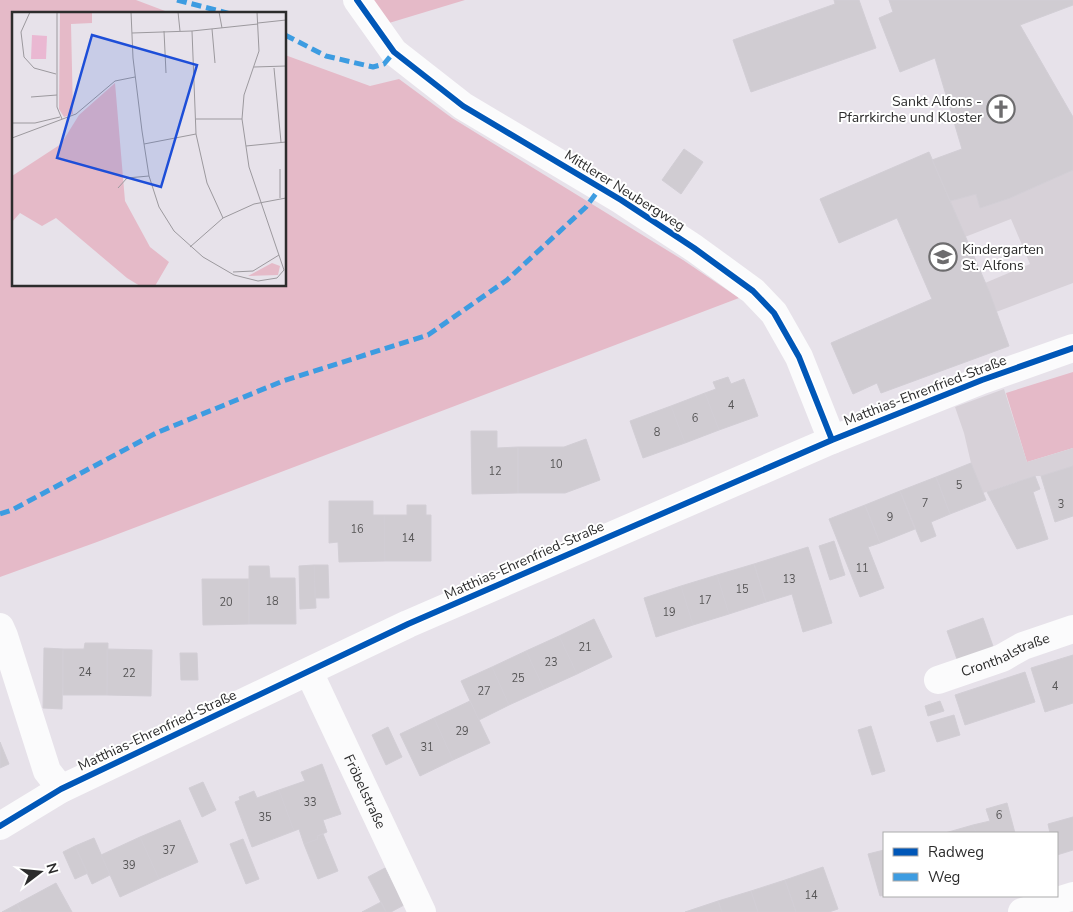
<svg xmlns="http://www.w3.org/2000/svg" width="1073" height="912" font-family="'Nunito Sans',sans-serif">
<rect width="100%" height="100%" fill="#e7e2ea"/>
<!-- green -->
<path fill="#e5bac8" d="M0,0H136L173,14H14V285H285V55L370,86L399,79L452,118L683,260L739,298L97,542L0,577Z
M371,0H465L389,23Z
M1073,372V448L1027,462L1006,393Z"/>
<!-- plaza -->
<path fill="#d7d1d8" d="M1073,170V283L996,312L985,283L1030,264L1011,219L965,237L950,201L976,194L980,208L1010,198Z
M1004,389L1027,462L1073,448V466L1041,476H1035L983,493L971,463L964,433L955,407Z"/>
<!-- building -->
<path fill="#d0ccd2" stroke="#d2ced5" d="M834,0H859L876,48L751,92L733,40L835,4Z
M889,0H1073V5L1020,25L1073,117V170L1010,198L980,208L976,194L950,201L932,160L962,149L935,58L900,72L879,18L893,12Z
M684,149L703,162L681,194L662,180Z
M929,152L989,291L1009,346L881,393L877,383L853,394L831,343L932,299L897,218L839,243L820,199Z
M728,377L731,384L744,379L758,416L719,430L705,393L716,389L713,382Z
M705,393L719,430L685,443L671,406Z
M671,406L685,443L643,458L630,421Z
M471,431H497V448L518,447V493L472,494Z
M586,439L600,480L565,493H518V447H564Z
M971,463L986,500L950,514L936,477Z
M1073,466V516L1055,522L1041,476Z
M1035,476L1040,489L1033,492L1048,539L1017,549L987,492Z
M936,477L950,514L931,522L936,536L921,542L900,491Z
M900,491L915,529L880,543L865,505Z
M329,501H373V515H384L385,561L339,562L338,542L329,543Z
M407,505H426V515H431V561H385L384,515H407Z
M865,505L880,543L868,547L884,588L860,597L829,519Z
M834,541L845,575L830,580L819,546Z
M808,547L832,623L803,632L792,594L766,602L754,564Z
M754,564L766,602L729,614L717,575Z
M314,565H328L329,598H315Z
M314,565L316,608L300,609L299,566Z
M249,566H269L270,578H295L296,624H249Z
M717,575L729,614L693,625L681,586Z
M202,579H249V624L203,625Z
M681,586L693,625L656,637L644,598Z
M983,618L994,649L958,662L947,631Z
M594,619L612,657L577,674L559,636Z
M559,636L577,674L544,689L526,651Z
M85,643H108L107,695H63V649H84Z
M44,648L63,649L62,709L43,708Z
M107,649L152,650L151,696L107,695Z
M526,651L544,689L509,705L492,667Z
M180,653H197L198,680H181Z
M1073,655V703L1045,712L1031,668Z
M492,667L509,705L479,720L461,681Z
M1025,672L1035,702L965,725L955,695Z
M470,701L490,743L453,760L434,718Z
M940,701L944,711L928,716L925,706Z
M954,715L960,735L937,742L930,722Z
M434,718L453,760L420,776L400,734Z
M871,726L885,771L872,775L858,730Z
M388,727L402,757L386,765L372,735Z
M0,742L9,764L0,768Z
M322,764L341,814L323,820L327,832L317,836L318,839L304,844L299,829L294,831L279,790L305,781L301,772Z
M203,782L216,810L202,817L189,788Z
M279,790L294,831L252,847L235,802L240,800L239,797L254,791L257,798Z
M1007,803L1015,833H976L973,825L990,821L986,809Z
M1073,817V850L1057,855V833H1050L1048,824Z
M180,820L198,862L159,879L140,837Z
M973,825L976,833H945Z
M323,834L338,871L318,879L304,844L318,839L317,836Z
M140,837L159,879L120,897L101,855Z
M94,838L110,875L92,884L75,846Z
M243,839L259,879L246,884L230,844Z
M75,846L88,873L75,879L63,852Z
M884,850V895L880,896L868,854Z
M823,867L838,909L829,912H796L785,880Z
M385,868L404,905L391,912H386L368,877Z
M785,880L796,912H758L751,891Z
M56,883L72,912H21L17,904Z
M751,891L758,912H722L718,901Z
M718,901L722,912H685Z
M381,902L386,912H362Z
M17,904L21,912H2Z"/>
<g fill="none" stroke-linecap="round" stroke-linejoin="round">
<!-- minor -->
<g stroke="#fbfbfc" stroke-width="28">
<path d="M357,0L394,52L463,106L621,200L694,248L753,291L774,313L799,357L832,440"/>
<path d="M0,627L4,636L47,771L61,789"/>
<path id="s1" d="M309,672L422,912"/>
<path id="s2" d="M938,680L1002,658L1023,646L1073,629"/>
<path d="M0,826L61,789L408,624L832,440L982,380L1073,348"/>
<path d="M1022,912L1073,896"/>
</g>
<!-- quiet -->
<path stroke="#3d9ce1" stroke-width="5" stroke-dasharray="10 5" stroke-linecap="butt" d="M177,0L231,14
M285,35L326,56L373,67L384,64L394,52
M0,514L12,510L156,433L283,381L428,335L507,280L586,207L600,188"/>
<!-- cycleway casing -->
<g stroke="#fff" stroke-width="9">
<path id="cycleway" d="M357,0L394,52L463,106L621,200L694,248L753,291L774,313L799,357L832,440
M0,826L61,789L408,624L832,440L982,380L1073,348"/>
</g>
<!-- cycleway -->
<use href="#cycleway" stroke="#0057b8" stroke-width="6"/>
</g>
<!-- icons -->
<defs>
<g id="church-ring" transform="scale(1.4375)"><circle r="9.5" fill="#fff" stroke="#6d6c6e" stroke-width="1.5"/><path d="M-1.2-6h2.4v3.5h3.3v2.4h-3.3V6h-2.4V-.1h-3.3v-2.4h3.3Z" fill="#6d6c6e"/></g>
<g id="school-ring" transform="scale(1.4375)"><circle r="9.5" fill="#fff" stroke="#6d6c6e" stroke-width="1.5"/><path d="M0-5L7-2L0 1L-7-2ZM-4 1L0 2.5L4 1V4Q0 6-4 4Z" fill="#6d6c6e"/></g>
</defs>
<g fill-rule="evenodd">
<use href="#church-ring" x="1001" y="109"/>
<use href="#school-ring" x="943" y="257"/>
</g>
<g text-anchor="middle" stroke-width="4" stroke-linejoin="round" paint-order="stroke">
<!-- number labels -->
<g font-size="11" fill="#575657">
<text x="731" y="409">4</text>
<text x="695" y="422">6</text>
<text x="657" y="436">8</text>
<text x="556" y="468">10</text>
<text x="495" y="475">12</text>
<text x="959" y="489">5</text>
<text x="925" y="507">7</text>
<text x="1061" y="508">3</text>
<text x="890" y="521">9</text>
<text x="357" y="533">16</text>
<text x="408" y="542">14</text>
<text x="862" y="572">11</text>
<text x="789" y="583">13</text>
<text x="742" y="593">15</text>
<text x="705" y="604">17</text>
<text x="272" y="605">18</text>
<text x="226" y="606">20</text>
<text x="669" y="616">19</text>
<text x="585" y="651">21</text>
<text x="551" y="666">23</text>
<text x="85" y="676">24</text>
<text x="129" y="677">22</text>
<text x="518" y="682">25</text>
<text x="1055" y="690">4</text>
<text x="484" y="695">27</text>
<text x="462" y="735">29</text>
<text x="427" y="751">31</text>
<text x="310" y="806">33</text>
<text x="999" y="819">6</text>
<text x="265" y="821">35</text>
<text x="169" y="854">37</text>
<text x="129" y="869">39</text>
<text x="811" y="899">14</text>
</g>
<!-- poi labels -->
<g font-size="14" fill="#2c2c2c" stroke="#fff" text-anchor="end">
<text x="982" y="106">Sankt Alfons -<tspan x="982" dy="16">Pfarrkirche und Kloster</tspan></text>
<text x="962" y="254" text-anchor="start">Kindergarten<tspan x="962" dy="16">St. Alfons</tspan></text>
</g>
<!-- street labels -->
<g font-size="14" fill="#2c2c2c" stroke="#fff">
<text transform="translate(625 190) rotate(32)" y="5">Mittlerer Neubergweg</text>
<text transform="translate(925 390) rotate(-21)" y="5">Matthias-Ehrenfried-Straße</text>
<text transform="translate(524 560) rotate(-24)" y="5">Matthias-Ehrenfried-Straße</text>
<text dy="5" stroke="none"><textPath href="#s2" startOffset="72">Cronthalstraße</textPath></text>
<text transform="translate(157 730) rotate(-25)" y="5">Matthias-Ehrenfried-Straße</text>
<text dy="5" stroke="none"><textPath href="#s1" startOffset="132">Fröbelstraße</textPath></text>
</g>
</g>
<!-- overview -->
<g transform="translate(12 12)">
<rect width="274" height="274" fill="#e7e2ea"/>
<path d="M48,0H80V11L59,12L61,102L52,105L47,97ZM103,71L113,189L138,235L157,250L143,274H128L115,266L44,206L30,214L8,201L0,210V164L49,132L67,103ZM260,251L268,254L266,263L236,264Z" fill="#e5bac8"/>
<path d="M20,23L35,24L34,47H19Z" fill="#eab8d2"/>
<path fill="none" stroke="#9c999e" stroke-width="1" d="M18,0L9,20L12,45L22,56L44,62M45,0V95L50,107M119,0L121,46L130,119L137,164L147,195L162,219L191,245L222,263L246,269L265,266L272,258L237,155L230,107L232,83L247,39L245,0M166,0L168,19M207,0L210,16M246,11L274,8M200,17L203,51M152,19L154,61M180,19L184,122L195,171L211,206M120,21L180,19L246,12M242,55L274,54M262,56L269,130M19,85L45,83M184,107H230M0,111H23L48,105M0,126L64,102L103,69L123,65M132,132L184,122M234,134L274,130M268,157V186M106,176L115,166L137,164M178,235L211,206L242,192L274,186M221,260L241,259L267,243"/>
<path fill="#1d4ed8" fill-opacity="0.15" stroke="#1d4ed8" stroke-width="2.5" d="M80,23L185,53L149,175L45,146Z"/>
<rect width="274" height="274" fill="none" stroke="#2c2c2c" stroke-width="2.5"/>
</g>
<!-- legend -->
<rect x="883" y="832" width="175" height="65" fill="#ffffff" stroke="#ababab"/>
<rect x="893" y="848" width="25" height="8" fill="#0057b8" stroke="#ababab"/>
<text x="928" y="857" font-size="15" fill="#2c2c2c">Radweg</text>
<rect x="893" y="873" width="25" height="8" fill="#3d9ce1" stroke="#ababab"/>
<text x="928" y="882" font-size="15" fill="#2c2c2c">Weg</text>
<!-- north arrow -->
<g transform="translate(40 872) rotate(74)" stroke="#ffffff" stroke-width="4" paint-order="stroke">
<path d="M0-4L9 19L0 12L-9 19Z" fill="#2c2c2c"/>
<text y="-8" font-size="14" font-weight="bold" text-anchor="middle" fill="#2c2c2c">N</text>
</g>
</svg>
